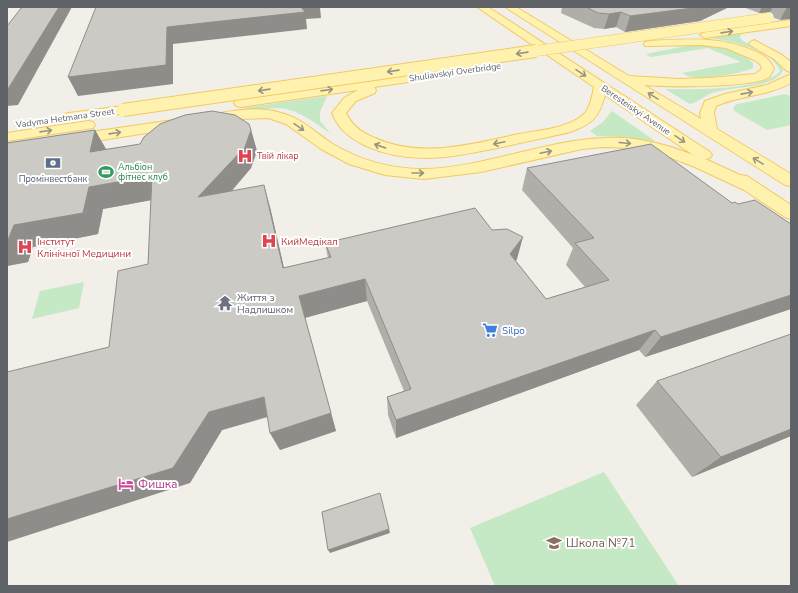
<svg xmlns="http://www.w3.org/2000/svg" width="798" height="593" font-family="'Nunito Sans',sans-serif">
<rect width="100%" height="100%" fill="#f1efe8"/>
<!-- green -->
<path fill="#c5e8c5" d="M741,32L740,38L743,41L774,58L783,70C776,88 732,87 715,92C705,95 699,102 690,104L665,89C688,90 767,90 780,71C772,49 732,42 712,38L711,36Z
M701,43C719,47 739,50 753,63V68C741,74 704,79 691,77C688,77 685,74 682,73L741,62L708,48L651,57L646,54Z
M785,94L791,96V125L767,130L736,112L733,109L735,105L738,104Z
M327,96L320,112V121L330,133C315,123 299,110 280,108C269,108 257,110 246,110L243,108Z
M612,111L655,141L623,137L597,136L590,131L603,122Z
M84,282L79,308L32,319L40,291Z
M604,472L679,586H495L470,528Z"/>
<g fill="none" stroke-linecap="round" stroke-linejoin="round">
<!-- primary casing -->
<g stroke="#f2c960" stroke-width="2">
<path id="primary" d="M477,7H488L710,152L712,155L710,158L705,159L740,175L747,176L791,205V219L785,217L744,190L695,167L661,154L630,148L604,147L582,149L481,172L424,179L385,175L349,164L321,149L286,124L268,118L236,119L70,145L65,143L62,140L65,137L70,135C114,129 157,122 201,116C228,112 255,105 281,113C301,118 315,132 331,143C359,160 391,169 423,169C485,168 543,140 605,138C635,136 666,144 693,155L605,95C599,118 592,124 570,132C549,137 528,141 507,146C458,156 414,167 366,146C350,138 339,130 332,113L344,98L358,90L241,107L236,106L234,103L236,100L241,99L418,73L422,74L424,77L422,80L374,87L376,90L375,93L356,101L346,113C352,126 362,133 375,138C422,159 471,144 519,134C539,130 566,129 583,115C590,109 592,96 594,87Z
M505,7H516L629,76L679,79L710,78L755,74L762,69L760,64L754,60L726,48L702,45L645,46L644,44L645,42L649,41C685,39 720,36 754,51C763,55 770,59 774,69C773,71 771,75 769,77C754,88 665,87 644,85L701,119L700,113L705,101L725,94L767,85L791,74V83C768,96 740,95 716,106L714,113L717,129L791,174V186L785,185Z
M791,20V26L705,38L700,35L705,32Z
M754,40L782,55L791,62V72L787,71L774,59L750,45L749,43Z
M123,106L128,107L130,110L128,113L69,121L64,120L62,117L64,114L69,113Z
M88,121L93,122L95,125L93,128L7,141V133Z"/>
</g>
<!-- primary -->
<use href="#primary" fill="#fff2af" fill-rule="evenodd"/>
<!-- primary-bridge-far1 casing -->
<g stroke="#f2c960" stroke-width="11" stroke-linecap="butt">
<path id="primary-bridge-far1" d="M529,52L768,18"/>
</g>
<!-- primary-bridge casing -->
<g stroke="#f2c960" stroke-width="14" stroke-linecap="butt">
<path id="primary-bridge" d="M123,110L536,51"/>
</g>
<!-- primary-bridge-far1 -->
<use href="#primary-bridge-far1" stroke="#fff2af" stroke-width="10"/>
<!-- primary-bridge -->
<use href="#primary-bridge" stroke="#fff2af" stroke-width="12"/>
</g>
<!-- wall -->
<path fill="#afaea9" d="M562,7H729L700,21L625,32L616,27L604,29L594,28L561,13Z
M743,7H791L780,20L774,18L773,14L770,12L759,13Z
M95,130L106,149L251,130L257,151L251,168L232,191L270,207L284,268L328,258L325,243L492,230L517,259L516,261L546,299L585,287L566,265L573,248L522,190L527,168L738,204L791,224V309L645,357L639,350L396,438L388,415L387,397L404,391L367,301L305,317L336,431L280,450L270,433L268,417L222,430L190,483L109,347L148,264L151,200L103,209L98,234L33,247L28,262L7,266V143Z
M657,381L791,436L692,477L636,405Z"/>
<!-- shaded-wall -->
<path fill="#8f8d8a" d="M59,7H72L18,105L7,106V89Z
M300,7H320L321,18L306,19L307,29L173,44V84L78,96L68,77L167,27Z
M700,7H729L700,21L625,32L630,16Z
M762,7H773L770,12L759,13Z
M787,7H791V19L780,20Z
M621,12L616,27L604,29L609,14Z
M95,130L107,151L90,152Z
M251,130L257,151L251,168L207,219L198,197Z
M152,176L163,198L103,209L98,234L33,247L28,262L7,266V240L14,225L89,187Z
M264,185L270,207L289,290L283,268Z
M523,237L517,259L505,276L510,254Z
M365,279L367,301L305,318L299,296Z
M791,295V309L645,357L661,337Z
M655,330L639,350L396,438V420Z
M264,397L273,415L222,430L190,483L7,542V519L209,412Z
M331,413L336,431L280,450L270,433Z
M791,429V436L692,477L721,457Z
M389,529L390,533L330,553L328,550Z"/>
<!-- building -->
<path fill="#cccac5" stroke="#8f8d8a" d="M22,7H59L8,89H7V26Z
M96,7H301L305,12L167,27L166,65L68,77Z
M586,7H700L630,16L621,12L609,14L598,13Z
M212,111L235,115L249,124L251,130L245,147L198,197L264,185L283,268L331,257L325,243L475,208L492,230L507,229L523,237L510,254L546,299L609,280L575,243L594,238L527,168L651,144L732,203L735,202L738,204L755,200L791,224V295L661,337L655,330L396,420L387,397L411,389L365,279L299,296L331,413L270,433L264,397L209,412L173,468L7,519V372L109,347L118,271L148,264L152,176L89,187L83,213L14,225L8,240H7V143L95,130L90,152L140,144L144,137L160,124L185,115Z
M791,334V429L721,457L657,381Z
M380,493L389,529L328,550L322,512Z"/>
<!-- one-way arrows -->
<defs><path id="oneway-shaft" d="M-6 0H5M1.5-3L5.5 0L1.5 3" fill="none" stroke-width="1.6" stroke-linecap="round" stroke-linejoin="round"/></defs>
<g stroke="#979581">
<use href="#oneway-shaft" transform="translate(727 32) rotate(-8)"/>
<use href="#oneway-shaft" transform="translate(522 53) rotate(172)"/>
<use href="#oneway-shaft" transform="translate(393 71) rotate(172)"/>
<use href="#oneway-shaft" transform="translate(581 73) rotate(34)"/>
<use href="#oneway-shaft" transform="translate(264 90) rotate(172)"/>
<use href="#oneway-shaft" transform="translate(327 90) rotate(-8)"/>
<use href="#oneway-shaft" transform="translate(747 93) rotate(-11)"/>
<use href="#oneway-shaft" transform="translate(653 96) rotate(-148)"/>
<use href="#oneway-shaft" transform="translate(299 127) rotate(35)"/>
<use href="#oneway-shaft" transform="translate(46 131) rotate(-8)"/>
<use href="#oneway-shaft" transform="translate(115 133) rotate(-8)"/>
<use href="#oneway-shaft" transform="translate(680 139) rotate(34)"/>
<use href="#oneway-shaft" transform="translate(499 143) rotate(168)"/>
<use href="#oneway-shaft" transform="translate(625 143) rotate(5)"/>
<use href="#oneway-shaft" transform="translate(380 146) rotate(-161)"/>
<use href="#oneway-shaft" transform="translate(546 152) rotate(-12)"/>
<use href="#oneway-shaft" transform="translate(758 161) rotate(-149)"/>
<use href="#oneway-shaft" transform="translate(418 173)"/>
</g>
<!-- icons -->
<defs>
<g id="hospital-bare" transform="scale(1.2)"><path d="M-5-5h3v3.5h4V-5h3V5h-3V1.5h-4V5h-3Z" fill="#e0444e" stroke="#fff" stroke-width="2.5" paint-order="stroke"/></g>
<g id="bank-bare" transform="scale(1.2)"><path d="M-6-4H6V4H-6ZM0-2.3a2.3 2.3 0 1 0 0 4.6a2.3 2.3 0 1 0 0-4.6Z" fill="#5c6f8a" stroke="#fff" stroke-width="2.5" paint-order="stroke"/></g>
<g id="stadium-bare" transform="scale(1.2)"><path d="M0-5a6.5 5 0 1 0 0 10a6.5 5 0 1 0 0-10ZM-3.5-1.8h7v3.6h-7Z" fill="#2e9e5b" stroke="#fff" stroke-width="2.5" paint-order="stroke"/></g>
<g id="temple-bare" transform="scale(1.2)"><path d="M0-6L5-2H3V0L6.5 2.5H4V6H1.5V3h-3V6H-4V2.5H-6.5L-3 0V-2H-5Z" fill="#6b7280" stroke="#fff" stroke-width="2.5" paint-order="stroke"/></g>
<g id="supermarket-bare" transform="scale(1.2)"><path d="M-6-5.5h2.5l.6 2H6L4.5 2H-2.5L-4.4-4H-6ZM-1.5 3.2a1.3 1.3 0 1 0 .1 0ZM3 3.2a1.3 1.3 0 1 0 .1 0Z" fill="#3f7fe0" stroke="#fff" stroke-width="2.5" paint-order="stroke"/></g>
<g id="hotel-bare" transform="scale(1.2)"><path d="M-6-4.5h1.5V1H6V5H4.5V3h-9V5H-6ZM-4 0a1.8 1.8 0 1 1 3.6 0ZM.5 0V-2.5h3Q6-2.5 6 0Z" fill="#d1479c" stroke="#fff" stroke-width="2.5" paint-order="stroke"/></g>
<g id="school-bare" transform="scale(1.2)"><path d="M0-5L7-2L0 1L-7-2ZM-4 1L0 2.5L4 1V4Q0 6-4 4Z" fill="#8d6e63" stroke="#fff" stroke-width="2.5" paint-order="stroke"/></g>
</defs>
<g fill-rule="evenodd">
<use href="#hospital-bare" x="245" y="156"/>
<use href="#bank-bare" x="53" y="163"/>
<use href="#stadium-bare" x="106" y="172"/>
<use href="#hospital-bare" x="269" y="241"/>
<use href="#hospital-bare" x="25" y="247"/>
<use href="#temple-bare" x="225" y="303"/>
<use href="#supermarket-bare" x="490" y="330"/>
<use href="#hotel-bare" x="126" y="484"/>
<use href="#school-bare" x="554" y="543"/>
</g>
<g text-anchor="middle" stroke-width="4" stroke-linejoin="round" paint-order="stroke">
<!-- far-street labels -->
<g font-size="9" fill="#5f6368" stroke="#fff">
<text transform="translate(455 72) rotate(-8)" y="3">Shuliavskyi Overbridge</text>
<text transform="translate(636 110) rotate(34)" y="3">Beresteiskyi Avenue</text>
<text transform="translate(65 118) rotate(-8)" y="3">Vadyma Hetmana Street</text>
</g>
<!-- far-health labels -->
<g font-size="9" fill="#be3a42" stroke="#fff" text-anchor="start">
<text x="257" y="159">Твій лікар</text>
</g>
<!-- far-leisure labels -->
<g font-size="9" fill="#27864d" stroke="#fff" text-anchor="start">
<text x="118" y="170">Альбіон<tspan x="118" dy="10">фітнес клуб</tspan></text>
</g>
<!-- far-service labels -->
<g font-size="9" fill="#4e5e75" stroke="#fff">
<text x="53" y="182">Промінвестбанк</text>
</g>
<!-- health labels -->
<g font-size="10" fill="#be3a42" stroke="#fff" text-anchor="start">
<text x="37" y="245">Інститут<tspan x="37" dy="12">Клінічної Медицини</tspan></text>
<text x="281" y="245">КийМедікал</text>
</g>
<!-- worship labels -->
<g font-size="10" fill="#5b616d" stroke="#fff" text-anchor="start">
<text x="237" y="301">Життя з<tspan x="237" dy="12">Надлишком</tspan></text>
</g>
<!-- shop labels -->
<g font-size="10" fill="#366cbe" stroke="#fff" text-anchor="start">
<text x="502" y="334">Silpo</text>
</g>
<!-- near-hotel labels -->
<g font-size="12" fill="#b23c85" stroke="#fff" text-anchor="start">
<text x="138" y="488">Фишка</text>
</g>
<!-- near-education labels -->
<g font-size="12" fill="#785e54" stroke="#fff" text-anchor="start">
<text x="566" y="547">Школа №71</text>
</g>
</g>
<!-- border -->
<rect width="798" height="593" fill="none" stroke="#5f6368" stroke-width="16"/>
</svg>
